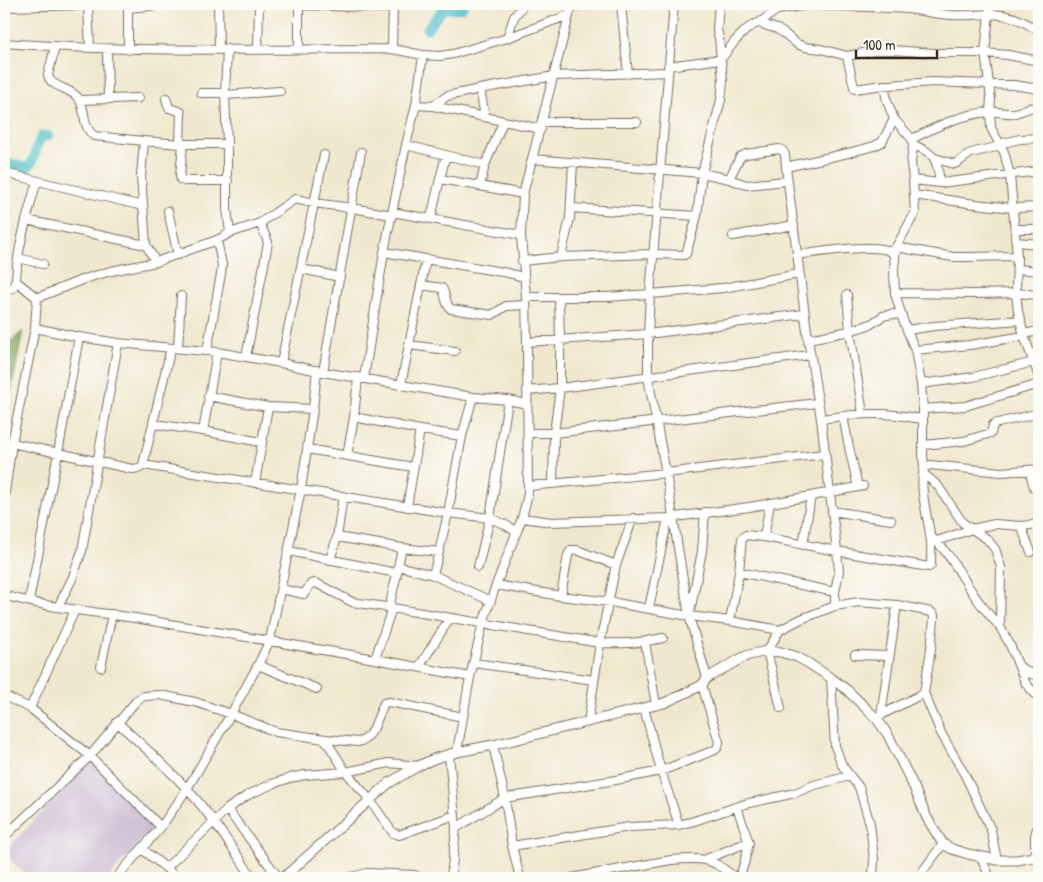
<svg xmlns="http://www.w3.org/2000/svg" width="1043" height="882" font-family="'Patrick Hand',sans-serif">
<rect width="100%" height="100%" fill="#fdfcf7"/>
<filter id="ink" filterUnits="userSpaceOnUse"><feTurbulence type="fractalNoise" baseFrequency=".02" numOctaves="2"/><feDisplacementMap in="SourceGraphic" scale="10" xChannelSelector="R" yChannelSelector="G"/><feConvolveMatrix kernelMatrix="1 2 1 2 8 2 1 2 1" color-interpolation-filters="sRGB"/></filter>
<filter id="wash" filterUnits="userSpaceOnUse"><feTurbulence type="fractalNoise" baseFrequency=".0096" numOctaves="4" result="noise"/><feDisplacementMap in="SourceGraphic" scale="20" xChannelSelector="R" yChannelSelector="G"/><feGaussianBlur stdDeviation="1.12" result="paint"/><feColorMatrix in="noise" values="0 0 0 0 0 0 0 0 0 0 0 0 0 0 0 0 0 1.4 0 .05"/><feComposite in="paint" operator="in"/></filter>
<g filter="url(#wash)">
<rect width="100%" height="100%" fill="#f0e8ce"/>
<!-- industrial -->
<path fill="#ccbed4" d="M90,760L156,825L108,878H28L4,853Z"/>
<!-- forest -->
<path fill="#80a75d" stroke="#5e683e" d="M23,331L4,428V347Z"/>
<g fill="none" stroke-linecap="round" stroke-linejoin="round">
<!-- river -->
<path stroke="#54c1cc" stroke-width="10" d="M427,29L443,9L461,8L464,4
M4,169L13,164L27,168C36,160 34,154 38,144C39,141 41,139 42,136H48"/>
</g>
</g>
<g filter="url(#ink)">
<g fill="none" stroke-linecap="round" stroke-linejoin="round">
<!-- minor casing -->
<g stroke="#7a6c5c" stroke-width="10">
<path id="minor" d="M218,4L219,49
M299,4V49
M621,4L628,74
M674,4L650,294L648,334V377L666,473L689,616L707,678
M990,4L985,53L991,99L990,112L991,128L1004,152L1010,175L1017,256L1016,293L1018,311L1024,336L1039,377
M298,5L393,8
M806,5C840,6 875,7 909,9C923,11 937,14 951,15C982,17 1003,7 1032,27
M4,7L88,5L90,48
M571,7L586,4
M759,23L777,29L785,34L797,44L805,47L821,49L847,56L880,50H891L935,53H985L1008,55L1039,61
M507,38L514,17L524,4
M4,43C133,53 263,49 392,49L423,55L440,56L453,54L507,38L569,15
M55,47L48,75C50,88 71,87 79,99C87,111 81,126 94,136L144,141L141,176L146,245L156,262
M107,49L108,99
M227,49L225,93L227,144V209L230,233
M258,49L259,4
M392,49L393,4
M128,50V8L168,4
M847,56L854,87L855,89L876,86L933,82L1014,85L1039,89
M668,66L721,59L735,41L747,29L755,24L759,23L777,10L806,5V4
M884,85L887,101L894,119L912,139L913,145L911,163L913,180L915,213L896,247L894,269L895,293L903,320L915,350L921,384L923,409V454L924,468
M480,89L485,117
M201,93H225
M226,95L280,91
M166,98L169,108L179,111L181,112L180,144
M80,100L139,98
M416,105L433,106L541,129
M433,106L447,96L480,89L554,76L668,72
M990,111C998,112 1007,114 1015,113C1024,111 1031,105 1039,108
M542,122H637
M912,139C937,126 962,114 990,112
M144,141L180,144H227
M183,144L180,176L181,180L185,181H228
M999,144L1020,139L1039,138
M406,145L485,165
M913,145C936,153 937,160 940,183
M446,155L440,179L480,186L485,165L503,122
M935,158L954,164L957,163L971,153L1000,146
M532,159L702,173L729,179L747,185L786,181
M786,167L808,339L821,419L837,551L839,571L835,592V606
M4,173L143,206
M729,179L740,157L746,154L779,149C787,151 785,160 786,167L848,153L874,146L882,142L894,119
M913,180L940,183L1039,171
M480,186L523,194
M914,195L975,204L1013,208L1039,207
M571,208L697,216
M168,211L178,255
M392,212L521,235
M431,218L440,179
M26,220L146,245
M1015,229H1039
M733,236L794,225
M1016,242L1039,244
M896,247L953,257H966L1017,256
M384,252L508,273L523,277
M797,255C815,253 878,242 891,252C895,255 894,255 894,259
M561,257L570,218L573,163
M18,258L43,264
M522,261L561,257L654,254L684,255L686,254L697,216L702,173L721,100L723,81L719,38L717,30L719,4
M301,269L340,277
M1017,269L1039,271
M16,281L37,298
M421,285L442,288C446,294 445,305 451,309L492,315L506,306L526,305
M4,288L9,289L13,288C18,278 16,268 18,258C22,232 30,206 37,181
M895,293L976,294L1016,293L1039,295
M847,295L850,331L863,414
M526,297H607L650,294L723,288L799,274
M37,298L84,279L111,271L156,262L217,240L230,233L260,223L295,199L314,203L352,208L392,215
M35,328L79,337L118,343L217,352L281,363L323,372L473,397L508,400L527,404
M907,330L934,326L1021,320
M1024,334L1039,331
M808,339L850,331L871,324L883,316L892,314L902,315
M527,342L648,334L804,314
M409,345L455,351
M178,348L181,296
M915,350L970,345L1024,336
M207,351L221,274L222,265L217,240
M217,352L203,431L261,442
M246,357L264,265L268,242L260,223
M281,363L324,155
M323,372L361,152
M364,378L384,252L406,145L416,105L423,55
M921,384L973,377L1034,362
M401,385L426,260
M527,391L560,388L810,355
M208,396L268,407L255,483
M268,407L313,409
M923,409L965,406L1039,384
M843,416L849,447L858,487
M354,417L420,430L407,507
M821,419C846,415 871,412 896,415C905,416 914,418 923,419
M154,424L203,431
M420,430L462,436
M528,433H554L817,403
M12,443L132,469L140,468L143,465L448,513L490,518L504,524L517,532
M923,445L964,441L991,433L993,425L994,424L1039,413
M307,449L413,467
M347,456L354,417L358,377
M143,465L171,348
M1029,470L1034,487
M923,473L938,486L963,523L987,539L995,549L1001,567L1000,627L1010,645L1026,684L1039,698
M553,484L554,433L560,388V340L559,297
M529,486L666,473L824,454
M4,499L12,443L35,328L37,298
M832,511L891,520
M522,518L552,522L668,518L749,507L811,496L863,486
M1021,526L1031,552
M930,536C949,550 963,580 977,599C984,609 992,618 1000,627
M337,537L402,548L439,552L433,575
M764,537L770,503
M937,541L972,529L995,524L1021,526L1039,524
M803,545L811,496
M402,548L398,566L433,575L491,601
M289,551L396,573
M439,552L448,513L462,436L473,397
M330,560L337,537L343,496
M478,567L490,518L508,400
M739,572L835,592
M496,585L561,596L610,602L689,616L730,621L780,630
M281,589L304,594L311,584L316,583L352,602L392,608L375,659L470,677
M4,595C46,608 91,611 135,618C215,631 295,645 375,659
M561,596L568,555L571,550H577L616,565
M29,601L58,453L79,337
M58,607L72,579L82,551L118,343
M389,608L398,569
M392,608L600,643C625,644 639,643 663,638
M649,608L668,518
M690,612L702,551L705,512
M730,621L739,572L742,538L746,535L764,537L837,551L929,567L931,565C931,555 932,544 930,534C927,513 919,489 924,468L930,465L1001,472L1039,469
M645,642L656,705
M855,655L889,656
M474,663L594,680
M258,665L317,689
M1019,666L1031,674L1039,676
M101,667L112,614
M419,667L450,618
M831,678L835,746L842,765L850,776L859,787L870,824L874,859L873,878
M4,696L30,708L90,756L161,827
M30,708L75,610
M644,708L661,771L679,825
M781,708L767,651L780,630L801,619L835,606L859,602L897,605L931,612L934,615V619L931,649L924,693L941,733L965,775L991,830L997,860
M881,715L924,693
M877,719L881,715L897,605
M117,722C141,744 165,765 187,789C212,816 232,848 253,878
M588,722L600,643L616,565L633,518
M325,739L346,772L389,763L418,766
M493,745L505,798L512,846L520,878
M457,752L470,677L483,623L496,585L522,518L528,494L527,342L526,297L521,235L523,194L572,4
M449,755L456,828L451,878
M737,807L749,843L744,864L739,878
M227,809L279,878
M456,828L505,798L616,780L661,771L715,750L718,747L719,742L702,685
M4,837L90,756L137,700L144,696L160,695L195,702L231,714L276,732L325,739L358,742L364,740L368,736L373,730L384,703L389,702L463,717
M512,846L629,827L679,825L694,821L745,804L795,793L814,785L850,776
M142,849L166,868L227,809L248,795L272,784L290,778L305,775L346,772L370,800L393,833L399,835L455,815
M981,857L990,878
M1035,857V835L1039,821
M704,860L741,845L749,843
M166,868L177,878
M116,878L161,827L187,789L231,714L258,665L270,640L301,489L313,409L317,370
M347,878L367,873L415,875
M571,878L671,860C685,859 703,857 716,864C723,868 730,874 737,878
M920,878L922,872L943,844"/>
</g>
<!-- major casing -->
<g stroke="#7a6c5c" stroke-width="11">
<path id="major" d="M283,878L389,783L418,766L436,758L457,752L493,745L664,703L696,688L702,685L707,678L742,658L749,655L767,651L781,652L797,657L808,663L831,678L847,690L877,719L888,735L913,785L927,818L943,844L952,849L968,854L997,860H1017L1039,856"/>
</g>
<!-- minor -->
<use href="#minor" stroke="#fff" stroke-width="8"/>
<!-- major -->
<use href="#major" stroke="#fff" stroke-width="9"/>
</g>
</g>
<!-- margin -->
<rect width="1043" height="882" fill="none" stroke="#fdfcf7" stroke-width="20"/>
<!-- scale -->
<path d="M856 50v8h81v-8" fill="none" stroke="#3b2a1e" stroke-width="2.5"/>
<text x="863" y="50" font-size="15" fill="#3b2a1e" stroke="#fdfcf7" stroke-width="4" paint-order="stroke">100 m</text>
</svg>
